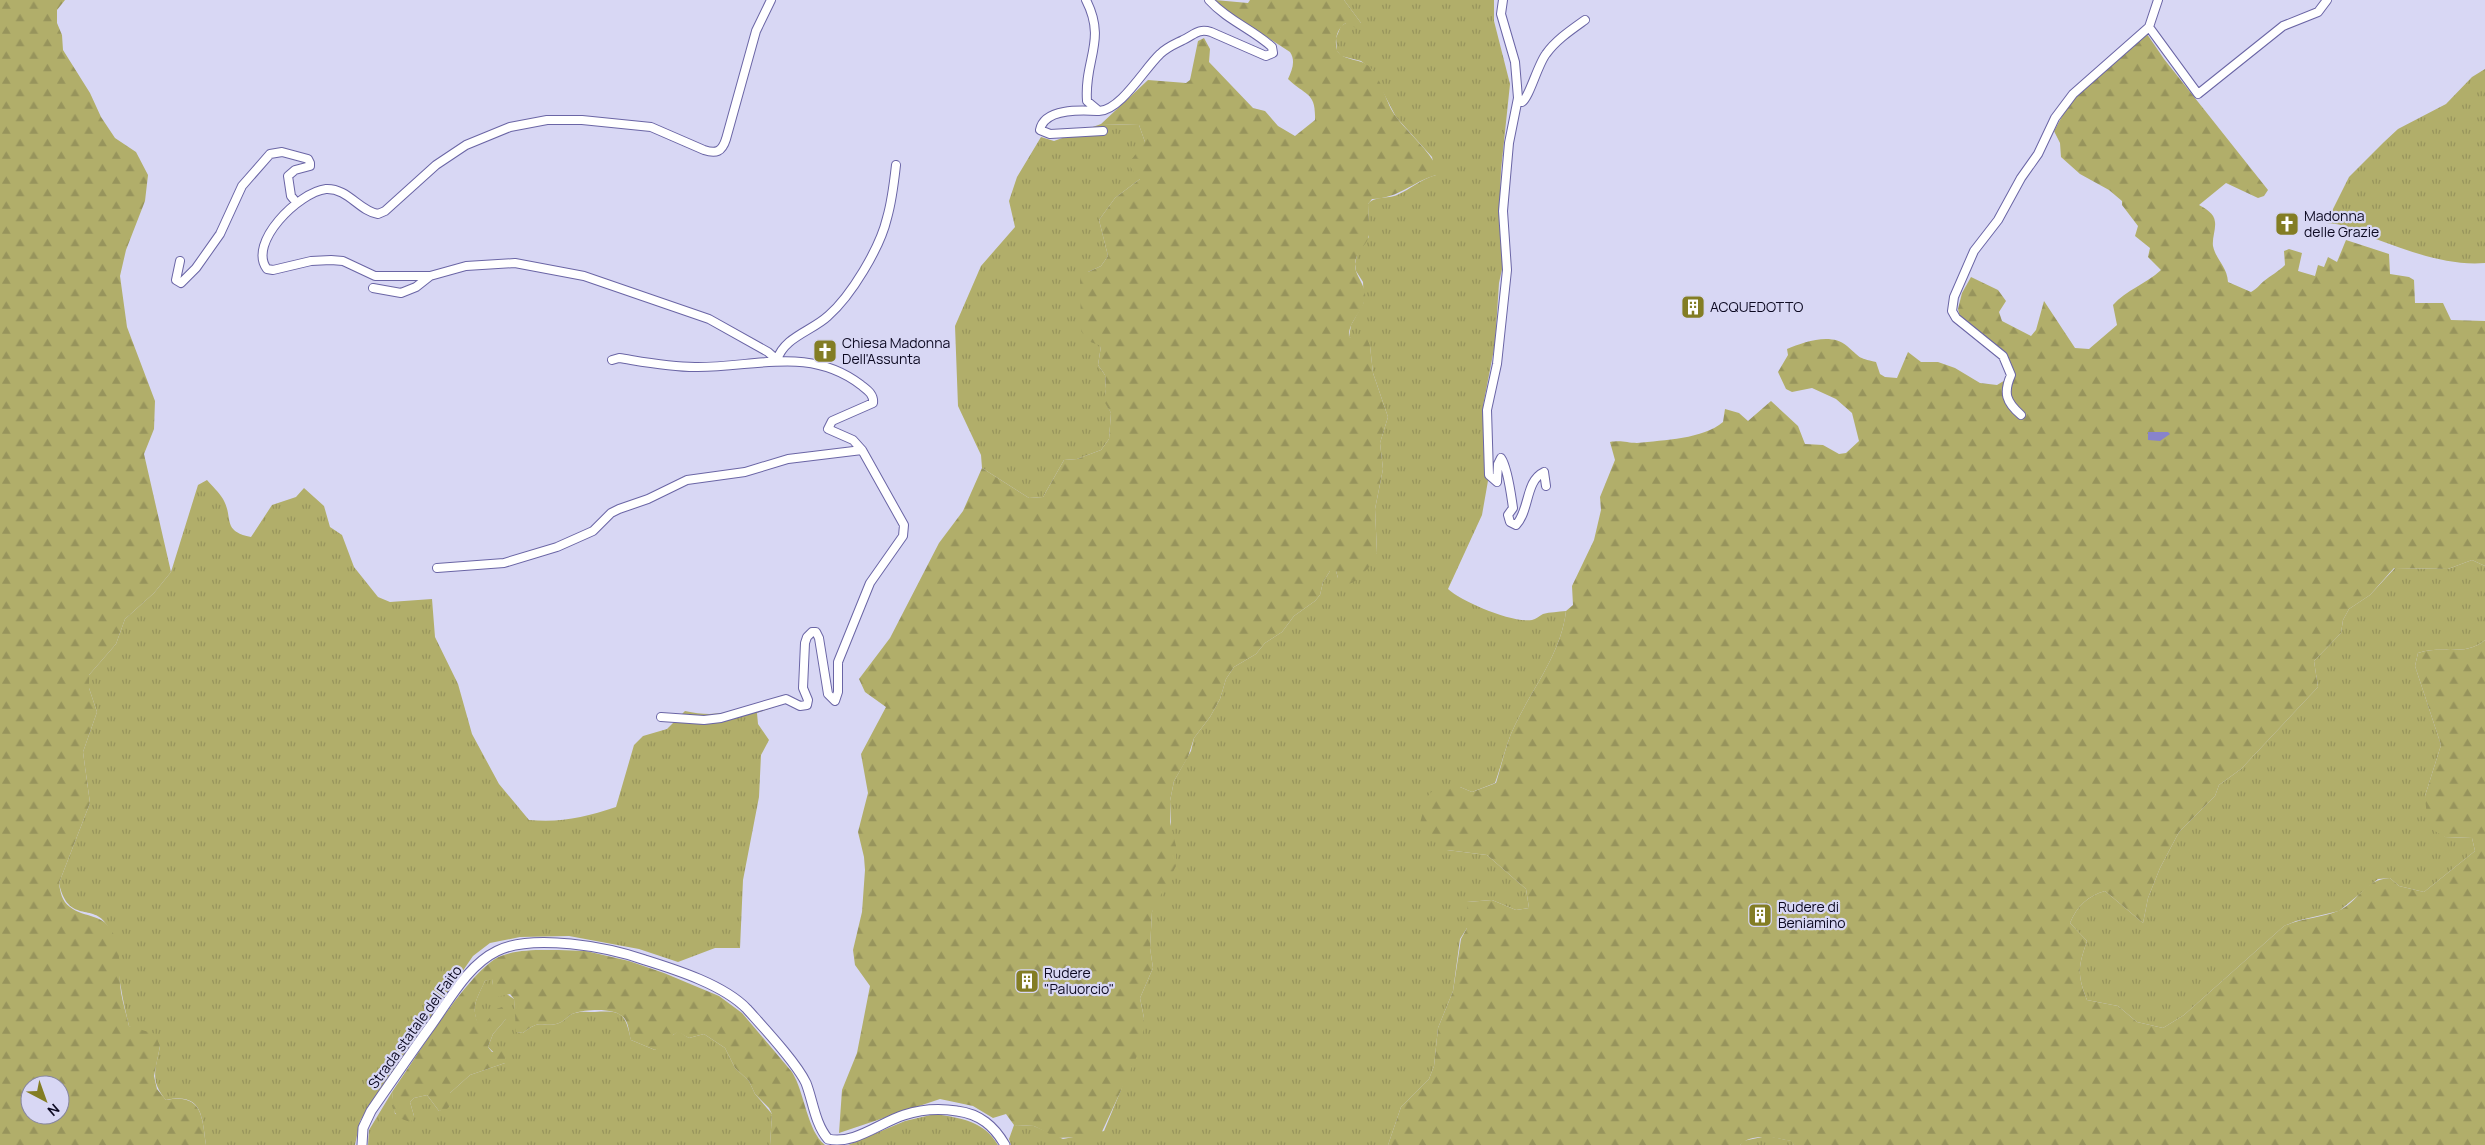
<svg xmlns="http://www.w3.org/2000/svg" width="2485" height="1145" font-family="Manrope,sans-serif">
<defs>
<pattern id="grass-tufts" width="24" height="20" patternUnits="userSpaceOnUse" patternTransform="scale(1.25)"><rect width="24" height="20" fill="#b1ae6a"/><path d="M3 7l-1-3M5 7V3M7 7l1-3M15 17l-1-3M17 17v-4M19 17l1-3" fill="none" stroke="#97945c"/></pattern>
<pattern id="forest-firs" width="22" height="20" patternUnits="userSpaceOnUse" patternTransform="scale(1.25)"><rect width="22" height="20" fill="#b1ae6a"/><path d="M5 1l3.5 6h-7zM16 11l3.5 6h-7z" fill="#97945c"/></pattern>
</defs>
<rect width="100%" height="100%" fill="#d8d7f4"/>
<!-- grass -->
<path fill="url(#grass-tufts)" d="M1344,0H1494V21L1510,84L1501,170L1499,222L1504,260L1499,283L1495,344L1483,406L1484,454L1489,475L1482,515L1448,589C1462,602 1512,623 1532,620C1536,619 1539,616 1543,614C1550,612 1558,612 1566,611C1561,654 1533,687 1515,725C1506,743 1502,764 1495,783L1472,792L1460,787L1447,850L1487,855L1526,889L1529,908L1516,910L1492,900L1467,902V928L1460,939L1453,991L1438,1028L1434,1066L1429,1079L1401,1107L1388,1145H1011L1009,1139L1014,1125L1034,1126L1063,1139L1104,1131L1121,1090L1144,1018L1140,998L1153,968L1150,948L1152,912L1171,828L1170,801L1174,781L1191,751L1194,738L1210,717L1220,699L1226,679L1234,667L1256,654L1265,643L1282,632L1294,616L1315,601L1320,595L1323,582L1330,571H1336L1338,578L1377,553L1375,509L1383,469L1380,443L1388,417L1373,373L1370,346L1349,337L1351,325L1364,302L1363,282L1356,271L1355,264L1358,251L1369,237L1368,204C1374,196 1387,199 1397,195C1411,189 1421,179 1436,175L1432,157L1396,117L1371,69L1361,61L1341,56L1337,51L1336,38L1341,26L1346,23H1361Z
M2485,69V263C2446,266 2409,251 2373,238C2357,232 2344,223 2326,223L2349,177L2384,142L2398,129L2446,104L2472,77Z
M1101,124L1139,125L1145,142L1140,179L1115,198L1099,220L1108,256L1101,266L1088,272L1101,346L1098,365L1105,375L1106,389L1105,401L1111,413L1109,439L1101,450L1077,459L1064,460L1043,497L1029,498L982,468L981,455L958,406L955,326L981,266L1015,227L1009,201L1017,177L1041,137L1054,141Z
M207,480C212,486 219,492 223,499C234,518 221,531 251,537L272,505L296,497L304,488L324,506L330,527L342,535L354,567L378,597L390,602L432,599L435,637L458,684L472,734L499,784L529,820C562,823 585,817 616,807L634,745L643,736L667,729L685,711C724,720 747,706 784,695L783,704L757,713L758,724L769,740L761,755L759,797L743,880L740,948H715L678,962L639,949L569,936L520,937L490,943L473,956L360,1121L355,1145H206C202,1117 203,1092 166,1100C149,1080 156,1069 160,1046L129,1026C126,1013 123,1001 121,988C116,964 121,948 107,925C93,902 68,925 59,883L90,803L83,752L97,712L89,688V675L116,644L125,619L154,593L171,572L198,485Z
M2472,560L2485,566V640C2466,657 2441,645 2418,653L2415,666L2441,745L2425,796L2445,837L2472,838L2475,851L2424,892L2399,886L2390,878L2378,879L2339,911L2296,921L2284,926L2184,1015L2163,1028L2137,1022L2118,1006L2087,1000C2077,974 2078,967 2087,941L2070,923C2077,906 2088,896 2105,891L2143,923L2148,898L2160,868L2179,832L2215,796L2219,785L2241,769L2318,687L2314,661L2341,633L2343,620L2349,609L2370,595L2395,568L2448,569Z
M492,978L493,985L514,999L517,1032L523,1033C542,1017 542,1029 559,1023C565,1021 569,1014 575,1013C581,1011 589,1012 595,1012C623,1010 625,1014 631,1040L655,1050L678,1031L689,1038L704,1034L725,1048L735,1068L749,1081L755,1094L772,1114L770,1145H368L369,1130L392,1092L395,1114L414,1116L410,1102L414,1098L427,1095L439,1111L450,1106V1093L470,1075L505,1063L488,1047L493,1034L506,1019L480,1031C471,1007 474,1004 485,981Z
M935,1114C961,1118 984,1121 998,1145H848L905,1121Z
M1767,1136L1792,1141L1794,1145H1740L1743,1141Z"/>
<!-- forest -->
<path fill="url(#forest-firs)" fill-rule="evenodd" d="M0,0H65L57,10V23L62,35L63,50L90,93L101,117L115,138L136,152L148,175L145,201L126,250L120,276L127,327L155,401L154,429L144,454L171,572L154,593L125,619L116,644L89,675V688L97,712L83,752L90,803L59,883C60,891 62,902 70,907C85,919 104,912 114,935C121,950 119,968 120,984C121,998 126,1012 129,1026L155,1034L160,1046L154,1076L157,1089L166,1100C203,1093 202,1117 206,1145H0ZM30,1085H60V1115H30Z
M1215,0L1248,3L1250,0H1344L1361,23L1358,29L1346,23C1337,28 1334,40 1337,50C1341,61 1361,58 1370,67C1383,81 1385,103 1397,118C1410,135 1428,149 1438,169L1436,175C1412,182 1400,198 1372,199L1368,204C1368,214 1370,226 1369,235C1367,247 1355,250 1355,266C1356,278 1367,286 1365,299C1362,313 1348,322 1349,337L1355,338L1361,335L1367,339L1370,346L1373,373L1388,417L1380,443L1383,469L1375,509L1377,553L1371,565L1357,580L1340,589L1336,584L1338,578L1336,571H1330L1323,582L1320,595L1315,601L1294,616L1282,632L1265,643L1256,654L1234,667L1226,679L1220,699L1210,717L1194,738L1188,757L1174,781L1170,801V822L1176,846V866L1152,912L1150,948L1153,968L1140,998L1144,1018L1142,1045L1100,1136L1057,1138L1034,1126L1014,1125L1006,1114L993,1118L973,1106L940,1099L839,1133L842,1090L857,1053L870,986L855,965L853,950L862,912L865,870L864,857L858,832L868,793L861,754L886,707L865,692L859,679L890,638L939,543L963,511L982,468L1029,498L1043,497L1064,460L1077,459L1101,450L1109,439L1111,413L1104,401L1106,389L1105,375L1098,365L1101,346L1088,341L1081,331L1080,277L1082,270L1088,272L1101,266L1108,256L1099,220L1115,198L1140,179L1128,164L1145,142L1139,125L1101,124L1148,80L1186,83L1190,80L1198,41L1204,38L1210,49L1209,62L1253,108L1265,111L1278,126L1295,136L1315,120C1316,91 1305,96 1288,79C1292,70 1296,61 1290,52L1218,5Z
M2147,34L2164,59L2268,190L2264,196L2258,198L2226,183L2199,205C2206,209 2214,213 2215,222C2216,229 2212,238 2213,246C2216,260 2227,266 2228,282L2251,292C2257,289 2259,285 2264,281C2271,275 2278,272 2285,265L2284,251L2289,249L2302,253L2298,271L2315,276L2318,265L2324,267L2328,257L2337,262L2346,240L2389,254L2390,274L2409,277L2414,280L2415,303H2443L2451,320L2485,321V566L2472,560L2448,569L2394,568L2370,595L2349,609L2343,620L2341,633L2314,661L2318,687L2241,769L2219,785L2215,796L2179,832L2160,868L2148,898L2143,923L2105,891C2088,896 2077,906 2070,923L2087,941C2078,967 2077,974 2087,1000L2118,1006L2137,1022L2163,1028L2184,1015L2284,926C2302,918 2321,918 2338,911C2358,903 2364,879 2390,878L2399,886L2424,892L2475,851L2472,838L2445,837L2433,830L2427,818L2425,796L2441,745L2415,666L2418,653C2441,645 2466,657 2485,640V1145H1794L1791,1141C1776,1138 1752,1132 1740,1145H1388L1401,1107L1429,1079L1434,1066L1438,1028L1453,991L1461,939L1467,928V902L1492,900L1516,910L1529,908L1526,889L1487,855L1447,850L1426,834L1420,823L1427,797L1436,787H1460L1472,792L1496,783C1502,764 1506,743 1515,725C1533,687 1561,654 1566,611L1573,605L1572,586L1594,540L1601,510L1600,497L1615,460L1610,442C1622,440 1627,443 1637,443C1664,440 1703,439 1723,422L1725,409L1739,413L1748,421L1771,401L1798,426L1805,444L1823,445L1839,454L1846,453L1859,441L1852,413L1836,399L1812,388L1792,392L1786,389L1778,372L1788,355L1787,349C1804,342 1831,332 1847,346C1860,357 1857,358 1876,362L1880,374L1885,377L1897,378L1908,352L1921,362H1938L1955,368L1980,383L1997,385L2007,379L2010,366L1962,326L1958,309L1962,293L1971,277L1998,290L2006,301L1999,312L2002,321L2031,336L2036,330L2044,301L2075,348L2089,349L2117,325L2113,305C2126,290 2146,284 2161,270L2148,257L2150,248L2135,236L2138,226L2122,205V201L2109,190L2080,174L2061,157L2060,143L2054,131L2071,100L2114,60Z
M558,950L586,951L629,961L664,973L719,996L742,1013L792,1072C805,1093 807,1131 825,1145H770L772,1114L769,1108L755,1094L749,1081L735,1068L725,1048L704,1034L689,1038L678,1032L673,1035L672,1042L655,1050L631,1040C629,1034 629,1026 626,1021C620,1007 588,1009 575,1013C569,1014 565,1021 559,1023C542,1029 542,1017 523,1033L516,1032L514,999L510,994L492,998L493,985L492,979L485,981C475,1003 470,1007 481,1030L496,1009L502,1007L506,1013V1019L493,1034L488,1047L492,1052L505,1050V1063L470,1075L450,1093V1106L446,1110L439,1111L427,1095L414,1098L410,1102L414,1116L411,1122C391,1117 394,1110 392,1092C413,1062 471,967 501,956C519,949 539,950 558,950Z"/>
<!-- water -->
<path fill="#8883cc" d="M2148,432H2168L2170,434L2160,441L2148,440Z"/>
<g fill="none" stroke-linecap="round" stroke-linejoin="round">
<!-- minor casing -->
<g stroke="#6a65a5" stroke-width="10">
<path id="minor" d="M1086,0C1107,41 1084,59 1087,101L1099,111C1121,110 1144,69 1160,54C1167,47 1175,44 1183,40C1194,35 1198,28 1211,32L1266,56L1273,53L1272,47C1252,29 1227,20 1209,0
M1503,0L1501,14L1515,62L1518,98L1522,102C1529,98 1538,64 1546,54C1556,40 1571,30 1585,20
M2149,27L2198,94L2283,26L2318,12L2327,0
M1518,98L1509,143L1503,211L1507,270L1497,364L1487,410L1489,475L1497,482L1498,464L1501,458C1508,468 1511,495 1513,508L1508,515L1510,522L1516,525C1530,510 1525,481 1544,472L1546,486
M1097,111C1081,110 1044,108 1040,130L1050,134L1103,131
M180,261L176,280L181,283L196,268L220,234L242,186L270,154L282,152L308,159L310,163V166L295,170L288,176L291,196L296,202
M430,276H375L343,261L331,260L311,261L273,270L267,269C247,243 299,192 326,189C348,188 359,211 378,214L385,211L436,165L466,145L510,127L547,120H582L651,127L704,150C716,154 722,152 726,139L756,31L771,0
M373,288L401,293L416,287L430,276L466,266L515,263L584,276L709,319L768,352L777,360C784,337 812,331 828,316C851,296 880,248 887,218C892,201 894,183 896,165
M612,360L619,358C644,362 669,367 695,367C754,368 809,345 861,385C867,390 874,394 873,403L832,421L828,429L853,440L862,450L904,525L903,536L870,583L838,662V692L835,701L828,694L819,638L816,632H812L807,637L805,643L803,688L808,700L807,705L800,706L786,699L721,718L704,720L661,717
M2021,415C2006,402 2003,393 2011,375L2003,356L1956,318L1952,311L1954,297L1974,251L1998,220L2021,178L2038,154L2055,118L2073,94L2149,27L2158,0
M437,568L504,563L557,547L593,531L611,513L619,509L648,499L687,480L745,472L788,459L862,450"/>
</g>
<!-- tertiary casing -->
<g stroke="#6a65a5" stroke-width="11">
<path id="tertiary" d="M362,1145L363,1128L371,1111C391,1082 411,1053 432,1024C450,999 468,965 497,951C533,933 608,947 645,960C677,970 724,985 747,1009C763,1027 796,1062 806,1083C813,1101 815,1124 828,1139C854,1145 879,1123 904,1115C922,1109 938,1108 957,1111C980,1114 994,1126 1005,1145"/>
</g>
<!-- minor -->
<use href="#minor" stroke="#fff" stroke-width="8"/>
<!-- tertiary -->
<use href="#tertiary" stroke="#fff" stroke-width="9"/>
</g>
<!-- icons -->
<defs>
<g id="church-square" transform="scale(1.25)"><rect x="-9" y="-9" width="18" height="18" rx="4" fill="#837d24" stroke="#d8d7f4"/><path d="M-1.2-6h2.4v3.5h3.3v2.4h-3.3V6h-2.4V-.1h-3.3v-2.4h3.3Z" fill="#fff"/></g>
<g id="building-square" transform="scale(1.25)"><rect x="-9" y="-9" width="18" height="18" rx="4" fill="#837d24" stroke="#d8d7f4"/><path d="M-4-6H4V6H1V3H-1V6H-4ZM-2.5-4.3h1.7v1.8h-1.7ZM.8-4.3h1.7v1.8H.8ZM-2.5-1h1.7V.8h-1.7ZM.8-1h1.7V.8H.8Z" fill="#fff"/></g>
</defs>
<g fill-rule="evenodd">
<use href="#church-square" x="2287" y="224"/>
<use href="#building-square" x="1693" y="307"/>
<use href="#church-square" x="825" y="351"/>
<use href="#building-square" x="1760" y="915"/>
<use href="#building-square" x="1027" y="981"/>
</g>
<g text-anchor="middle" stroke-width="4.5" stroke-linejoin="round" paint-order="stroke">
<!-- poi labels -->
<g font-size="14" fill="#0c0921" stroke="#d8d7f4" text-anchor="start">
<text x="2304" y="221">Madonna<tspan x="2304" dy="16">delle Grazie</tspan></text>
<text x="1710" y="312">ACQUEDOTTO</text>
<text x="842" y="348">Chiesa Madonna<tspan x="842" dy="16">Dell'Assunta</tspan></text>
<text x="1778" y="912">Rudere di<tspan x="1778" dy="16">Beniamino</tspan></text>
<text x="1044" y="978">Rudere<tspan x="1044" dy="16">"Paluorcio"</tspan></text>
</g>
<!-- street labels -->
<g font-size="14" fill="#0c0921" stroke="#d8d7f4">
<text transform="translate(415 1027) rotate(-54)" y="5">Strada statale del Faito</text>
</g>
</g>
<!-- north arrow -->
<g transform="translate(45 1100) rotate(139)"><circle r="24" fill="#d8d7f4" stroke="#8685a0"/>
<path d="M0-4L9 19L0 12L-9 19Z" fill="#837d24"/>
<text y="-8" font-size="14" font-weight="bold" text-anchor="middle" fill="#0c0921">N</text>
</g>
</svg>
